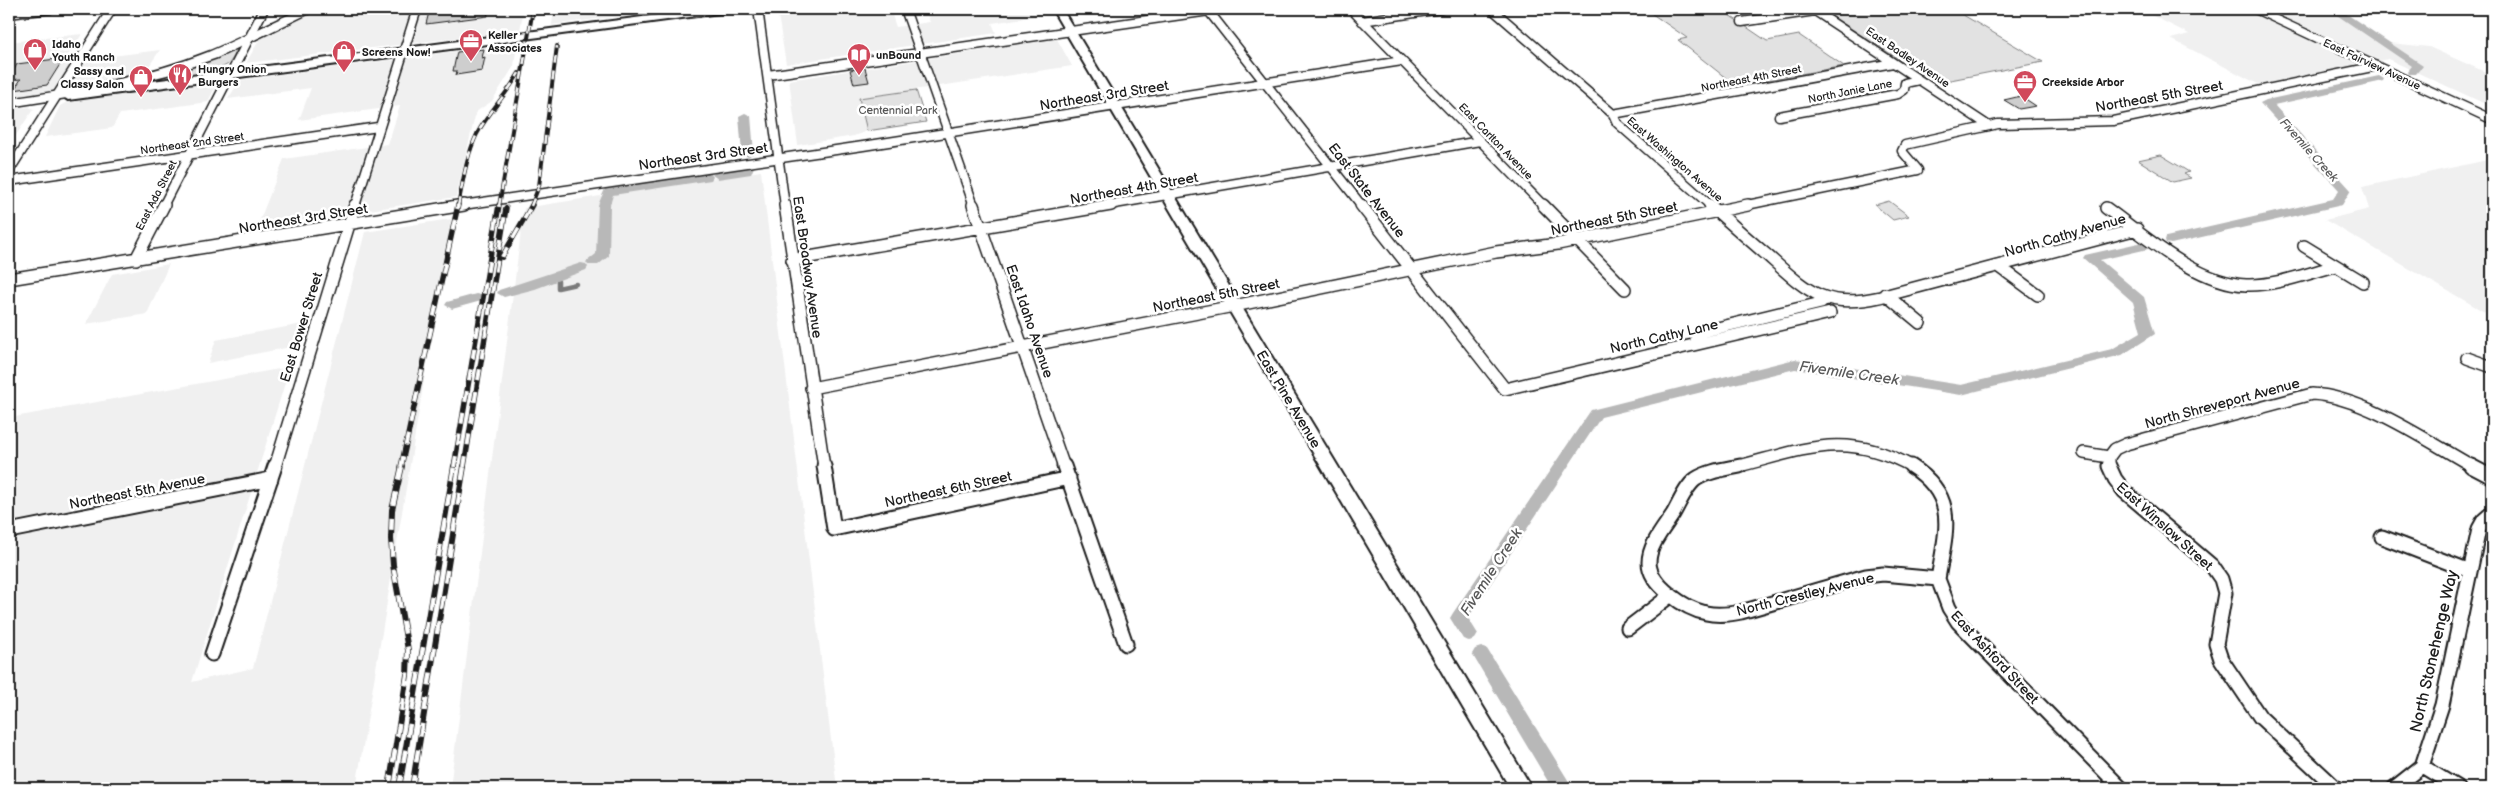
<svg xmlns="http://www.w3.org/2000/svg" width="2501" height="797" font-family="'Balsamiq Sans',sans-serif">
<rect width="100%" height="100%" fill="#fff"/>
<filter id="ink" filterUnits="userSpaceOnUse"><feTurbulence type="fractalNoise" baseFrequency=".02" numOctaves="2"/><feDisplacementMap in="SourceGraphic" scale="10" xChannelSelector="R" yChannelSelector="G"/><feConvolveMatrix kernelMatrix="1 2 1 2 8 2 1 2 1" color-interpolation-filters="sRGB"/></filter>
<g filter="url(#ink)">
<!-- built -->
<path fill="#f0f0f0" d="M322,9H524L520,30L516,31L246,63L262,35Z
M554,9H665V10L552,25Z
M777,9H890L896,27L930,22L925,9H1040L1044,15L992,23L996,33L786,64Z
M2139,9H2340L2390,43L2429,47L2492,75V107L2388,59L2260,85L2171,39L2189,34Z
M82,34L64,62L160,50L145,72L137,75L78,88L9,97V42Z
M1057,39L1072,66L860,98L867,131L854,136L798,145L789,80Z
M517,43L514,66L492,101L476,112L456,197L257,227L284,159L388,144L400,106L299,120L311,88L228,99L240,80Z
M217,83L208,102L120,114L112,128L45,137L60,106L67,102Z
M29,107L35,110L32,111L13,140H9V109Z
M2492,159V313L2488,314L2325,220L2369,209L2362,187Z
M761,171L837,788H450L524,208Z
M451,219L356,788H9V418L290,367L192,682L253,668L365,232Z
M169,264L147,314L86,324L112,274Z
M303,324L296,346L208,363L216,340Z"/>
<!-- green -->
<path fill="#e2e2e2" stroke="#7f7f7f" d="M1645,9H1720L1767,41L1799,35L1844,66L1736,86L1678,40L1687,38Z
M1821,9H1953L2043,62L1935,83Z
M238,47C236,52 232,61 228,64C220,71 174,81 162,80L164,74Z
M916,90L926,122L867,131L859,98Z
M2161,155L2189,172L2184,174L2191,178L2173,182L2138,160Z
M1889,201L1909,216L1893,220L1875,205Z"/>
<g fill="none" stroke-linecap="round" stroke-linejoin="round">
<!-- stream -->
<path stroke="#7a7a7a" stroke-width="4.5" d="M558,281V288L576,284"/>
<!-- canal -->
<path fill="#b8b8b8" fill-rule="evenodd" d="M2328,9H2339L2423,65L2416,74H2408L2407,72L2412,66Z
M2379,76L2384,79L2383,81L2274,105L2351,190L2342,205L2171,244L2166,243L2165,240L2166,237L2333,199L2339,190L2260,103L2266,100Z
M745,113L751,116L754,153L748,157L742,153L739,116Z
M748,163L754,167L751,174L718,179L712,175L718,171L742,168Z
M707,173L711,174L713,177L711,180L613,195L610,205L609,256L598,265H588L586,262L596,254L598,205L605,189Z
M2143,242L2150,246L2148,249L2100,260L2144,297L2155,334L2122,355L1961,395L1795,369L1601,417L1468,618L1478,634L1475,639L1469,641L1463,639L1450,618L1453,613L1591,410L1795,359L1961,385L2112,349L2141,332L2133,302L2083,258L2085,255Z
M581,263L586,264L588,267L586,270L535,289L504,297L497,293L499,290Z
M476,294L481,295L483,298L481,301L452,309L445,305L447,302Z
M1481,647L1487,649L1573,788H1552L1472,654L1475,649Z"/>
</g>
<!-- building -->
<path fill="#cecece" stroke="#1c1c1c" d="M454,9H487L488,16L426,24L429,12Z
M484,49L482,58L485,57L482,71L456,75L457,71H453L457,52Z
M64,58L47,85L14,90L21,79L9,80L17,64Z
M865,68L869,82L854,84L850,70Z
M2021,96L2036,106L2019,109L2004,100Z"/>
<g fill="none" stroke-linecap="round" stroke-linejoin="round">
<!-- street-far2 casing -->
<g stroke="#1c1c1c" stroke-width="11">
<path id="street-far2" d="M758,9L785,206
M905,9L974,206
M1207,9L1362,206
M1351,9L1544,206
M1492,9L1613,114L1617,123L1711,206
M1812,9L1989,126
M1362,21L1441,9
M1742,22L1815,11
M768,75L1223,9
M1613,114L1893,63
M1779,116L1898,94L1904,90L1905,83L1919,80
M9,171L112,9
M9,181L378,127
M163,206L264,9
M355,206L417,9
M456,206L863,146L1402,61
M1103,206L1480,141
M1742,206L1918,170L1902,151L1905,145L1998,124L2113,121L2377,66"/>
</g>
<!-- street-far1 casing -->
<g stroke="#1c1c1c" stroke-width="14">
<path id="street-far1" d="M785,205L824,467
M973,205L1064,467
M1361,205L1505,389L1830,313
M1543,205L1625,289
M1710,205C1729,222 1748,239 1768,256C1806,290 1824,310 1880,297L2137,229
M2106,208C2145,236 2196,283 2246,285C2276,286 2308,273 2336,266
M2304,246L2363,282
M136,259L164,205
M792,260L1111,205
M2000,267L2038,295
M9,279L464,205
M1885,294L1920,323
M1696,344V338L1701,332L1821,303L1827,298
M2467,358L2492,367
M811,388L1234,306L1496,252L1558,244L1748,205
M2084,453L2109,457
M2109,457V467
M2109,457L2115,449L2126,444L2312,394C2365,397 2427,441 2474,467
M275,467L355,205
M1735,467C1804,450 1845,429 1913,467"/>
</g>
<!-- street casing -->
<g stroke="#1c1c1c" stroke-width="17">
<path id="street" d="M824,466L834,529L1069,478
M1064,466L1126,644
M1740,466C1726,469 1708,471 1696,479C1686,486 1679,504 1673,514C1664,528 1649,545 1649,562C1649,585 1686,609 1706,613C1718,616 1730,614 1741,612L1866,576L1883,574L1938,579
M1911,466C1959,497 1946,530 1938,579
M2109,466L2115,479L2124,491L2212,566L2221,579L2225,593L2216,644L2221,659L2260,717L2336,788
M2471,466L2492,477
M9,531L271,479
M2382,537L2470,571
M1938,579L1949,608L1958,622L2121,788
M1628,628L1671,595
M212,654L275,466
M2422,766L2458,788
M2394,788L2422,766L2442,705L2479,529L2484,520L2492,513"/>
</g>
<!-- secondary casing -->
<g stroke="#1c1c1c" stroke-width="4">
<path id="secondary" d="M704,9H732L727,12L68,100L62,96L68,92Z
M1052,9H1062L1532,788H1510Z"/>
</g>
<!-- primary casing -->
<g stroke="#1c1c1c" stroke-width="3">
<path id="primary" d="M22,9H57L51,13L9,18V10Z
M302,9H318L217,58L167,75L86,95L9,107V99C76,89 145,77 208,52C240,39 270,22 302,9Z
M2246,9H2262L2492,115V124Z"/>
</g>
<!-- street-far2 -->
<use href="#street-far2" stroke="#fff" stroke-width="8"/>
<!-- street-far1 -->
<use href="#street-far1" stroke="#fff" stroke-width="11"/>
<!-- street -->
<use href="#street" stroke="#fff" stroke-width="13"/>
<!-- secondary -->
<use href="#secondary" fill="#fff" fill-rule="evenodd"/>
<!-- primary -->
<use href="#primary" fill="#fff" fill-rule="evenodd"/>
<!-- rail-far2 casing -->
<g stroke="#1c1c1c" stroke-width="4">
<path id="rail-far2" d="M458,206C463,182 466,157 477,134C488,113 507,94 519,73
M499,206L533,9
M531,206L539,186L557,46"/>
</g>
<!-- rail-far1 casing -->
<g stroke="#1c1c1c" stroke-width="5.5">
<path id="rail-far1" d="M502,257L532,205
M401,467L458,205
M454,467L499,205
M464,467L506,208"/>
</g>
<!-- rail casing -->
<g stroke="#1c1c1c" stroke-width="6">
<path id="rail" d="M389,788L407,675L408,650L393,565L391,539L392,510L402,466
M399,788L454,466
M412,788L464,466"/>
</g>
<!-- rail-far2 -->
<use href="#rail-far2" stroke="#fff" stroke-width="2.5" stroke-dasharray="8" stroke-linecap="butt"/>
<!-- rail-far1 -->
<use href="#rail-far1" stroke="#fff" stroke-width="4" stroke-dasharray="11" stroke-linecap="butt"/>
<!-- rail -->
<use href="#rail" stroke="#fff" stroke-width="4.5" stroke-dasharray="13" stroke-linecap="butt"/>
</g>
</g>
<!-- icons -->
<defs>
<g id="office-pin" transform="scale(1.25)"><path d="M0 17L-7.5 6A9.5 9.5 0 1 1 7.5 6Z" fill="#d1495b" stroke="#fff"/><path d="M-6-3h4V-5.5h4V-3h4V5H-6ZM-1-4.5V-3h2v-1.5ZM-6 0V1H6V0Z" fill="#fff"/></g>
<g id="shop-pin" transform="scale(1.25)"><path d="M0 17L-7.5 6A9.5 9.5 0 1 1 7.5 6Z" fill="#d1495b" stroke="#fff"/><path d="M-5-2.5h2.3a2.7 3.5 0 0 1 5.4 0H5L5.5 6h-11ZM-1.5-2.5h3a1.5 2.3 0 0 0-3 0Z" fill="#fff"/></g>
<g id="library-pin" transform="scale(1.25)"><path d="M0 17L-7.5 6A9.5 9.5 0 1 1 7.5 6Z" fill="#d1495b" stroke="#fff"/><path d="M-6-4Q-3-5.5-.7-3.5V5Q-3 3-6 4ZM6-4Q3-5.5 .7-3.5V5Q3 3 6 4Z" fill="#fff"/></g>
<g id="restaurant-pin" transform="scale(1.25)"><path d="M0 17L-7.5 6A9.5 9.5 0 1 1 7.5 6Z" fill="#d1495b" stroke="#fff"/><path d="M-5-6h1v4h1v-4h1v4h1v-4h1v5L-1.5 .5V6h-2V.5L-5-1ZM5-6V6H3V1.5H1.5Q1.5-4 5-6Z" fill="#fff"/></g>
</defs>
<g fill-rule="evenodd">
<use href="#office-pin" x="471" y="41"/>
<use href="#shop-pin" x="35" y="50"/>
<use href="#shop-pin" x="344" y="52"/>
<use href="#library-pin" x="859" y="55"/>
<use href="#restaurant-pin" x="180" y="75"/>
<use href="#shop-pin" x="141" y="77"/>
<use href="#office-pin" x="2025" y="82"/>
</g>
<g text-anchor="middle" stroke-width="5" stroke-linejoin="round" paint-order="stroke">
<!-- far-poi labels -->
<g font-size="11" font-weight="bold" fill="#1c1c1c" stroke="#fff" text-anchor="start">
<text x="488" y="39">Keller<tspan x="488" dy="13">Associates</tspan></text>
<text x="52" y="48">Idaho<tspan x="52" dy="13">Youth Ranch</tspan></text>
<text x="362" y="56">Screens Now!</text>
<text x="876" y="59">unBound</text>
<text x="198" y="73">Hungry Onion<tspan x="198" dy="13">Burgers</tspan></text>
<text x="124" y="75" text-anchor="end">Sassy and<tspan x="124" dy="13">Classy Salon</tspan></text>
<text x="2042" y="86">Creekside Arbor</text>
</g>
<!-- far-street labels -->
<g font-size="11" fill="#1c1c1c" stroke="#fff">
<text transform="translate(1908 57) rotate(34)" y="4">East Badley Avenue</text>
<text transform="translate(2372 64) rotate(25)" y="4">East Fairview Avenue</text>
<text transform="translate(1751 78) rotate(-11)" y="4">Northeast 4th Street</text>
<text transform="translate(1850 91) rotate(-11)" y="4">North Janie Lane</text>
<text transform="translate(1496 141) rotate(46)" y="4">East Carlton Avenue</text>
<text transform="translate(192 143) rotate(-8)" y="4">Northeast 2nd Street</text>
<text transform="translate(1675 159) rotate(41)" y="4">East Washington Avenue</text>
<text transform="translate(156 195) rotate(-63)" y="4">East Ada Street</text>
</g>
<!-- far-park labels -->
<g font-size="11" fill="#575757" stroke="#fff">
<text x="898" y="114">Centennial Park</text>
</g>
<!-- far-water labels -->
<g font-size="12" font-style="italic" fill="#5a5a5a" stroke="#fff">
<text transform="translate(2309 150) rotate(48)" y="4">Fivemile Creek</text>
</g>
<!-- street labels -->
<g font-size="14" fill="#1c1c1c" stroke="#fff">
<text transform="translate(1104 95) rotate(-9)" y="5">Northeast 3rd Street</text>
<text transform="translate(2159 96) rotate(-10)" y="5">Northeast 5th Street</text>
<text transform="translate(703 156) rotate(-8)" y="5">Northeast 3rd Street</text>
<text transform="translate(1134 188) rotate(-10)" y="5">Northeast 4th Street</text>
<text transform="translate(1367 190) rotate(52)" y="5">East State Avenue</text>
<text transform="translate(303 218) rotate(-9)" y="5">Northeast 3rd Street</text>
<text transform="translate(1614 218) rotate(-11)" y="5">Northeast 5th Street</text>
<text transform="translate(2065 235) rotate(-16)" y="5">North Cathy Avenue</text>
<text transform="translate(808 267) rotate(82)" y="5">East Broadway Avenue</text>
<text transform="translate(1216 295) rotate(-11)" y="5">Northeast 5th Street</text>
<text transform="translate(1030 321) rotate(71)" y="5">East Idaho Avenue</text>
<text transform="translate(301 327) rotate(-73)" y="5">East Bower Street</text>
<text transform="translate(1664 336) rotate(-13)" y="5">North Cathy Lane</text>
<text transform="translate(1289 399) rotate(59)" y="5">East Pine Avenue</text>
<text transform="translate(2222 403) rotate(-15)" y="5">North Shreveport Avenue</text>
<text transform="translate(948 489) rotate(-12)" y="5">Northeast 6th Street</text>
<text transform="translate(137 491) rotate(-11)" y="5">Northeast 5th Avenue</text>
<text transform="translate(2165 526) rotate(42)" y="5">East Winslow Street</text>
<text transform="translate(1805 594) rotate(-14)" y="5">North Crestley Avenue</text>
<text transform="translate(1995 657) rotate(47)" y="5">East Ashford Street</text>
</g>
<!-- water labels -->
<g font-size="15" font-style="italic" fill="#5a5a5a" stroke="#fff">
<text transform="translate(1849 373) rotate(8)" y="5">Fivemile Creek</text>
<text transform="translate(1491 572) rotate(-57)" y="5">Fivemile Creek</text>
</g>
<!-- near-street labels -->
<g font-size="16" fill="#1c1c1c" stroke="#fff">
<text transform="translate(2433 651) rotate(-77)" y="6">North Stonehenge Way</text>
</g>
</g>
<!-- margin -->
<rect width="2501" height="797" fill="none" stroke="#fff" stroke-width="30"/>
<rect x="15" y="15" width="2471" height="767" fill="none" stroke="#1c1c1c" stroke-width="2" filter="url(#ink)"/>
</svg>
